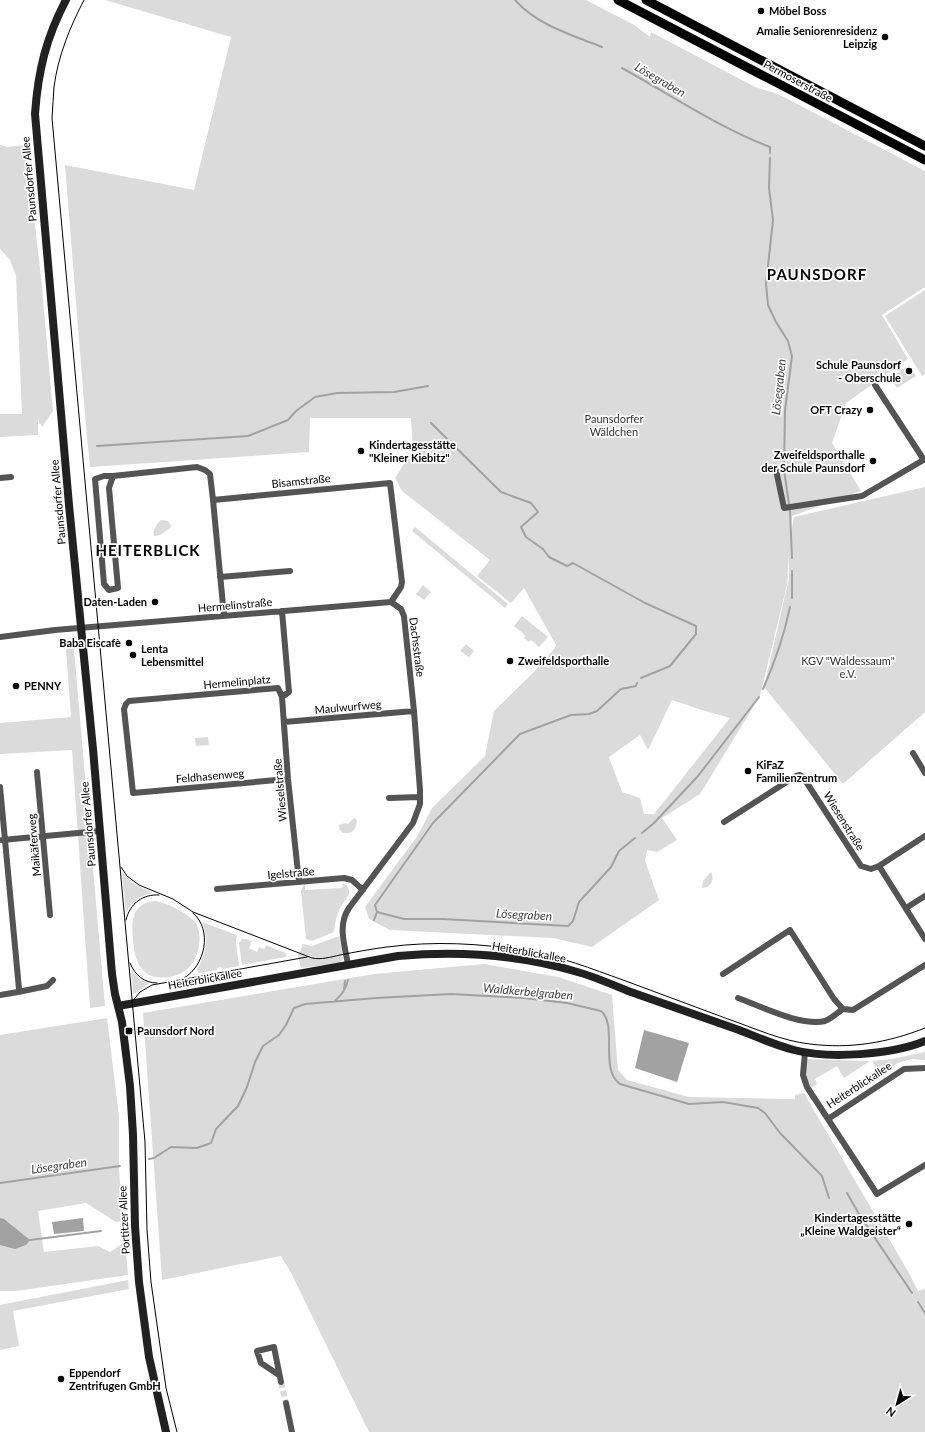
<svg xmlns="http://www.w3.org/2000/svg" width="925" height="1432" font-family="Lato,sans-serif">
<rect width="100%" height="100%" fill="#fff"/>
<!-- green -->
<path fill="#dbdbdb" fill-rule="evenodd" d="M105,0H586L634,25L650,37L651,32L755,87L778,94L925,171V287L882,315L908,359L846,403L832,443L861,491L792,516L790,538L794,517L925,487V712L843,784L764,687L789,578V554L787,585L760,696L700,794L662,818L677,840L657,852L647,850L645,861L659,900L592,947L553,938L390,930L369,919L365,907L418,835L432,808L485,756L494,711L543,663L556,646V645L524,588L511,603L477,576L490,560L402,491L395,478L413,450L411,418H310L309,452L90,467L86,427L65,165L194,190L231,37ZM672,700L702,710L730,718L654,814H644L640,798L622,792L609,757L640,735L648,750Z
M0,145L7,147L25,145L26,147L41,277L53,411L42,427L38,420V435L0,437V414H22L16,276L10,260L0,249Z
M925,290V374L922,376L885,316Z
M909,365L916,376L897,388L890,378Z
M161,520L168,521L171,526L170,528L160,535L154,536C152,531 157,523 161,520Z
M415,527L508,604L505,608L412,531Z
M423,585L431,592L424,600L416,594Z
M522,616L548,637L539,647L531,640L529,642L524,638L526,636L514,626Z
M466,644L474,651L469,657L460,651Z
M68,648L74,649L105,1006L90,1008L72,750L0,754V723L71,717L66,650Z
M208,737L209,745L196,746L195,738Z
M354,818L356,819L357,821C356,830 352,834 343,833L339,829V825L345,823L348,824Z
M122,872L134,884L153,893C141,895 131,902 126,913Z
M711,872C714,878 713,884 707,887L702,888L703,881Z
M343,883C347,885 350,889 349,894C348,897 344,901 342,905C337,913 335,922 334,932L312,941L306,939L301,891L303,886L305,885V890L342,888Z
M155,901C166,902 192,915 197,925C203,939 198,961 186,970C181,974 175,976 169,977C142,981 135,963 133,940C131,921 132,903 155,901Z
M202,922L237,935L236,942L239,966L222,969L221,967L217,968V970L198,973L197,969C206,955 209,938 202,922Z
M339,936L343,958L341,963L301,968L298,955L303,944L312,946Z
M242,939H245L252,941L249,948L257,952L259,947L264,949L266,945L286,953V957L242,965L239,943Z
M484,964L558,977L612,995L618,1070L627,1080L689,1097L795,1099V1095L804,1093L910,1275L918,1291L925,1289V1432H369L291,1273L281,1256L162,1280L143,1013L374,974Z
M131,970L140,979L149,983L136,993L133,994Z
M107,1018L119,1116V1170L123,1221L116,1222L86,1203L38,1211L44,1252L98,1246L110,1252L125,1242L128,1275L16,1291H0V1035Z
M925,1052V1060L911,1059L898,1063L881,1073L877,1069L872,1061L892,1059Z
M806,1059L870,1061L844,1078L837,1066L815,1079L817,1084L811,1088L805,1075Z
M128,1280L129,1289L13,1311L19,1346L0,1350V1305Z"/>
<!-- water -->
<path fill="#a2a2a2" d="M644,1030L689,1043L677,1082L635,1068Z
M0,1218L4,1219L30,1240L26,1245L15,1249L0,1245Z
M83,1218L84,1231L54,1234L52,1222Z"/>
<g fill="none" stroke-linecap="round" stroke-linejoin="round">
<!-- stream -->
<path stroke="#a2a2a2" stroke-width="2" d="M515,0C537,25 572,35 602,47
M622,68C671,95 718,127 770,147V153
M770,158L769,188L773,220L766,284L768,305L776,322L788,341L792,356L785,410L784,470L789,504
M431,423L501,492L531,503L538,512L521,527L526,537L543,549L549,557L567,566L573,563L645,603L696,626V634L670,666L641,678
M97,446L248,436L288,420L296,411L315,397L337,393L394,392L428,386
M790,511L792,558
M792,571V598
M763,689C775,662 784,636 790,607
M642,833L654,823L698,776L759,697
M377,912L375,905L433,823L520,734L571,715L589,714L597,711L621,689L636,686L637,683
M374,920L377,912L404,919H443L568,926L573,921L579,902L611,867L619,851L635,838
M344,990L345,981
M335,1001C342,994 346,989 348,980
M149,1159L154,1158L171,1147L197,1148L211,1143L216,1129L238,1106L247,1087L255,1062L263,1046L279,1035L286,1025L294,1008L305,1004L376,998L451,994L524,998L567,1003L601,1011C618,1025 599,1069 620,1084L689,1104L723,1102L758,1108L765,1113L780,1133L822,1176L829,1198
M0,1183L120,1166
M847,1193L860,1216L912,1293
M30,1240L101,1231
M918,1302L925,1313"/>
<!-- minor-tunnel -->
<path stroke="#d9d9d9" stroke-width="6" stroke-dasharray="6 3" stroke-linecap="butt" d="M281,1382L286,1403"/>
<!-- minor -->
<path stroke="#545454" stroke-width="6" d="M875,385L924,460
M776,470L784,508L862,496L925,459
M113,476H104L95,479L104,584L109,590L118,588L109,488L113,476L197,467L205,470L210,474L213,500L224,616
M0,478L11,477
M213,500L390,483L402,582L401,587L391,602
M220,577L290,571
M282,611L289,692L282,697
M0,637L55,630L391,602
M284,722L414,711
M913,753L925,773
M37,772L50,915
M288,779L133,793L124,709L126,704L129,701L278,688L282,697L288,779L299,882
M0,787L19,989L18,992L0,995
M389,798L420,797
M724,822L796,776L800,775L803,777L861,866L871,869L879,866L925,939
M2,840L100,831
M879,866L925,836
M217,889L344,878L352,880L363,890
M906,908L925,896
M348,965C345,945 337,926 349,908L413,823L420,804V790L414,711L404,616L401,609L391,602
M723,974L790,930L834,999L843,1009L853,1010L925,965
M18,992L47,986L53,980
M738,998C760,1006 802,1027 825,1021C831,1019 837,1013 843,1009
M805,1052L803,1075L807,1087L877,1194L925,1165
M828,1119L904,1069L925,1068
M279,1375L261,1363L257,1351L274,1347L281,1382
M286,1403L292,1432"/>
<!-- secondary -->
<path stroke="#212121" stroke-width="8" d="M66,0C46,38 38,71 35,114L69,505L93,749L112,974L115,994L122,1022L130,1086L133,1135L135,1226L139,1282L149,1357L166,1432
M118,1006L398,956C457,951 517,954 574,971C593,976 611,984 628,991C665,1004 702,1017 739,1030C757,1037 775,1045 794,1050C828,1059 892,1055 925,1041"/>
<!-- primary -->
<path stroke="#000" stroke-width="9" d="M618,0L925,160
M646,0L925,146"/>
<!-- tram -->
<path stroke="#000" stroke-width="1" d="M84,0C70,27 58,56 54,87C53,97 53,108 52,118L139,1076L145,1142L147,1230L151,1282L166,1388L177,1432
M121,867L127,876L139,885L173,899L193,912L312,958C321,960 331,957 340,955C355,952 371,949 387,947C433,941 480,943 526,951C560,956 592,969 623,980C658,993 693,1006 728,1019C754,1028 782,1041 810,1044C850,1049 887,1043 925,1028
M126,920C130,903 143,894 159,895
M130,963C135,975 144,983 157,983
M184,978C205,966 213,930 193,913
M131,1003L140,992L152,985L307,957"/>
</g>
<!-- markers -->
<g fill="#000" stroke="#fff" stroke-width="1.5">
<circle cx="761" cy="11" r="4"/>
<circle cx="885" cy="37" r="4"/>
<circle cx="909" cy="371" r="4"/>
<circle cx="870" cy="410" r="4"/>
<circle cx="361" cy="451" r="4"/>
<circle cx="873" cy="461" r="4"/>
<circle cx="155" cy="602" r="4"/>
<circle cx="129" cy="643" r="4"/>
<circle cx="133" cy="655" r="4"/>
<circle cx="510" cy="661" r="4"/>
<circle cx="16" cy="686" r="4"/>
<circle cx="748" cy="771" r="4"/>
<rect x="125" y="1027" width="8" height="8" rx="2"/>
<circle cx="909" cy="1224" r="4"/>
<circle cx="61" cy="1379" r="4"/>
</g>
<g text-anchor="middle" stroke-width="3.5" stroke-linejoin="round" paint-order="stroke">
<!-- poi labels -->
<g font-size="11" font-weight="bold" fill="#000" stroke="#fff" text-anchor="start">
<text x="769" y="15">Möbel Boss</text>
<text x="877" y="35" text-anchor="end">Amalie Seniorenresidenz<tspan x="877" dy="13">Leipzig</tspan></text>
<text x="901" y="369" text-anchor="end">Schule Paunsdorf<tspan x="901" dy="13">- Oberschule</tspan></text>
<text x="862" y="414" text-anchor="end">OFT Crazy</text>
<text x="369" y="449">Kindertagesstätte<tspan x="369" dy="13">"Kleiner Kiebitz"</tspan></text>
<text x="865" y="459" text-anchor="end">Zweifeldsporthalle<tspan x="865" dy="13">der Schule Paunsdorf</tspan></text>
<text x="147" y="606" text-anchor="end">Daten-Laden</text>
<text x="121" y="647" text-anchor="end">Baba Eiscafè</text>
<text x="141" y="653">Lenta<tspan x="141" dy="13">Lebensmittel</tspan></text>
<text x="518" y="665">Zweifeldsporthalle</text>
<text x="24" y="690">PENNY</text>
<text x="756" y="769">KiFaZ<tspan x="756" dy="13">Familienzentrum</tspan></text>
<text x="137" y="1035">Paunsdorf Nord</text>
<text x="901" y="1222" text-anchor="end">Kindertagesstätte<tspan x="901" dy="13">„Kleine Waldgeister“</tspan></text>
<text x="69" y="1377">Eppendorf<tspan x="69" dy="13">Zentrifugen GmbH</tspan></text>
</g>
<!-- street labels -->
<g font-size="11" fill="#000" stroke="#fff">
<text transform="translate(798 81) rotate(28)" y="4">Permoserstraße</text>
<text transform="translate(29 179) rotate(-95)" y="4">Paunsdorfer Allee</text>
<text transform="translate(301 481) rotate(-6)" y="4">Bisamstraße</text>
<text transform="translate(58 502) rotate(-95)" y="4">Paunsdorfer Allee</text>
<text transform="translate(235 605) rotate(-5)" y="4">Hermelinstraße</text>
<text transform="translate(417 647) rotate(83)" y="4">Dachsstraße</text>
<text transform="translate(237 682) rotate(-5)" y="4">Hermelinplatz</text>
<text transform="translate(348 707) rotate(-5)" y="4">Maulwurfweg</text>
<text transform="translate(210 776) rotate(-5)" y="4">Feldhasenweg</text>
<text transform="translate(280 790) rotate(-95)" y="4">Wieselstraße</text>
<text transform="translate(844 821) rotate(58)" y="4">Wiesenstraße</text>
<text transform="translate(88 824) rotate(-95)" y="4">Paunsdorfer Allee</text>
<text transform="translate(34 845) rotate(-95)" y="4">Maikäferweg</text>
<text transform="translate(291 873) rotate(-5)" y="4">Igelstraße</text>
<text transform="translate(529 952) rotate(10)" y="4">Heiterblickallee</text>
<text transform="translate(205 979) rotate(-10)" y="4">Heiterblickallee</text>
<text transform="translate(859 1085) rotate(-33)" y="4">Heiterblickallee</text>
<text transform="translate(124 1220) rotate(-93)" y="4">Portitzer Allee</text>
</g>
<!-- park labels -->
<g font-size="11" fill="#323232" stroke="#fff">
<text x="614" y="423">Paunsdorfer<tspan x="614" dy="13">Wäldchen</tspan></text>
<text x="848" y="665">KGV "Waldessaum"<tspan x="848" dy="13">e.V.</tspan></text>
</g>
<!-- water labels -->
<g font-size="12" font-style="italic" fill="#434343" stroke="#fff">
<text transform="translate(660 80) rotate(30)" y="4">Lösegraben</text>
<text transform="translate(779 387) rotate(-84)" y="4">Lösegraben</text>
<text transform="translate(524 915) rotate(3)" y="4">Lösegraben</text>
<text transform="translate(528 992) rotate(5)" y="4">Waldkerbelgraben</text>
<text transform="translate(59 1166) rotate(-8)" y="4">Lösegraben</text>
</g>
<!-- district labels -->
<g font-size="15" font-weight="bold" letter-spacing="1" fill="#000" stroke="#fff">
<text x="817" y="280">PAUNSDORF</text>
<text x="148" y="556">HEITERBLICK</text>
</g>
</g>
<!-- north arrow -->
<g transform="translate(897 1404) rotate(217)" stroke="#ffffff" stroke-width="3" paint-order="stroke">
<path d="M0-3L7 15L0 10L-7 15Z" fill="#000000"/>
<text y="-6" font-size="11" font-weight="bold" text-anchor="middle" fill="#000000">N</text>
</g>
</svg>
